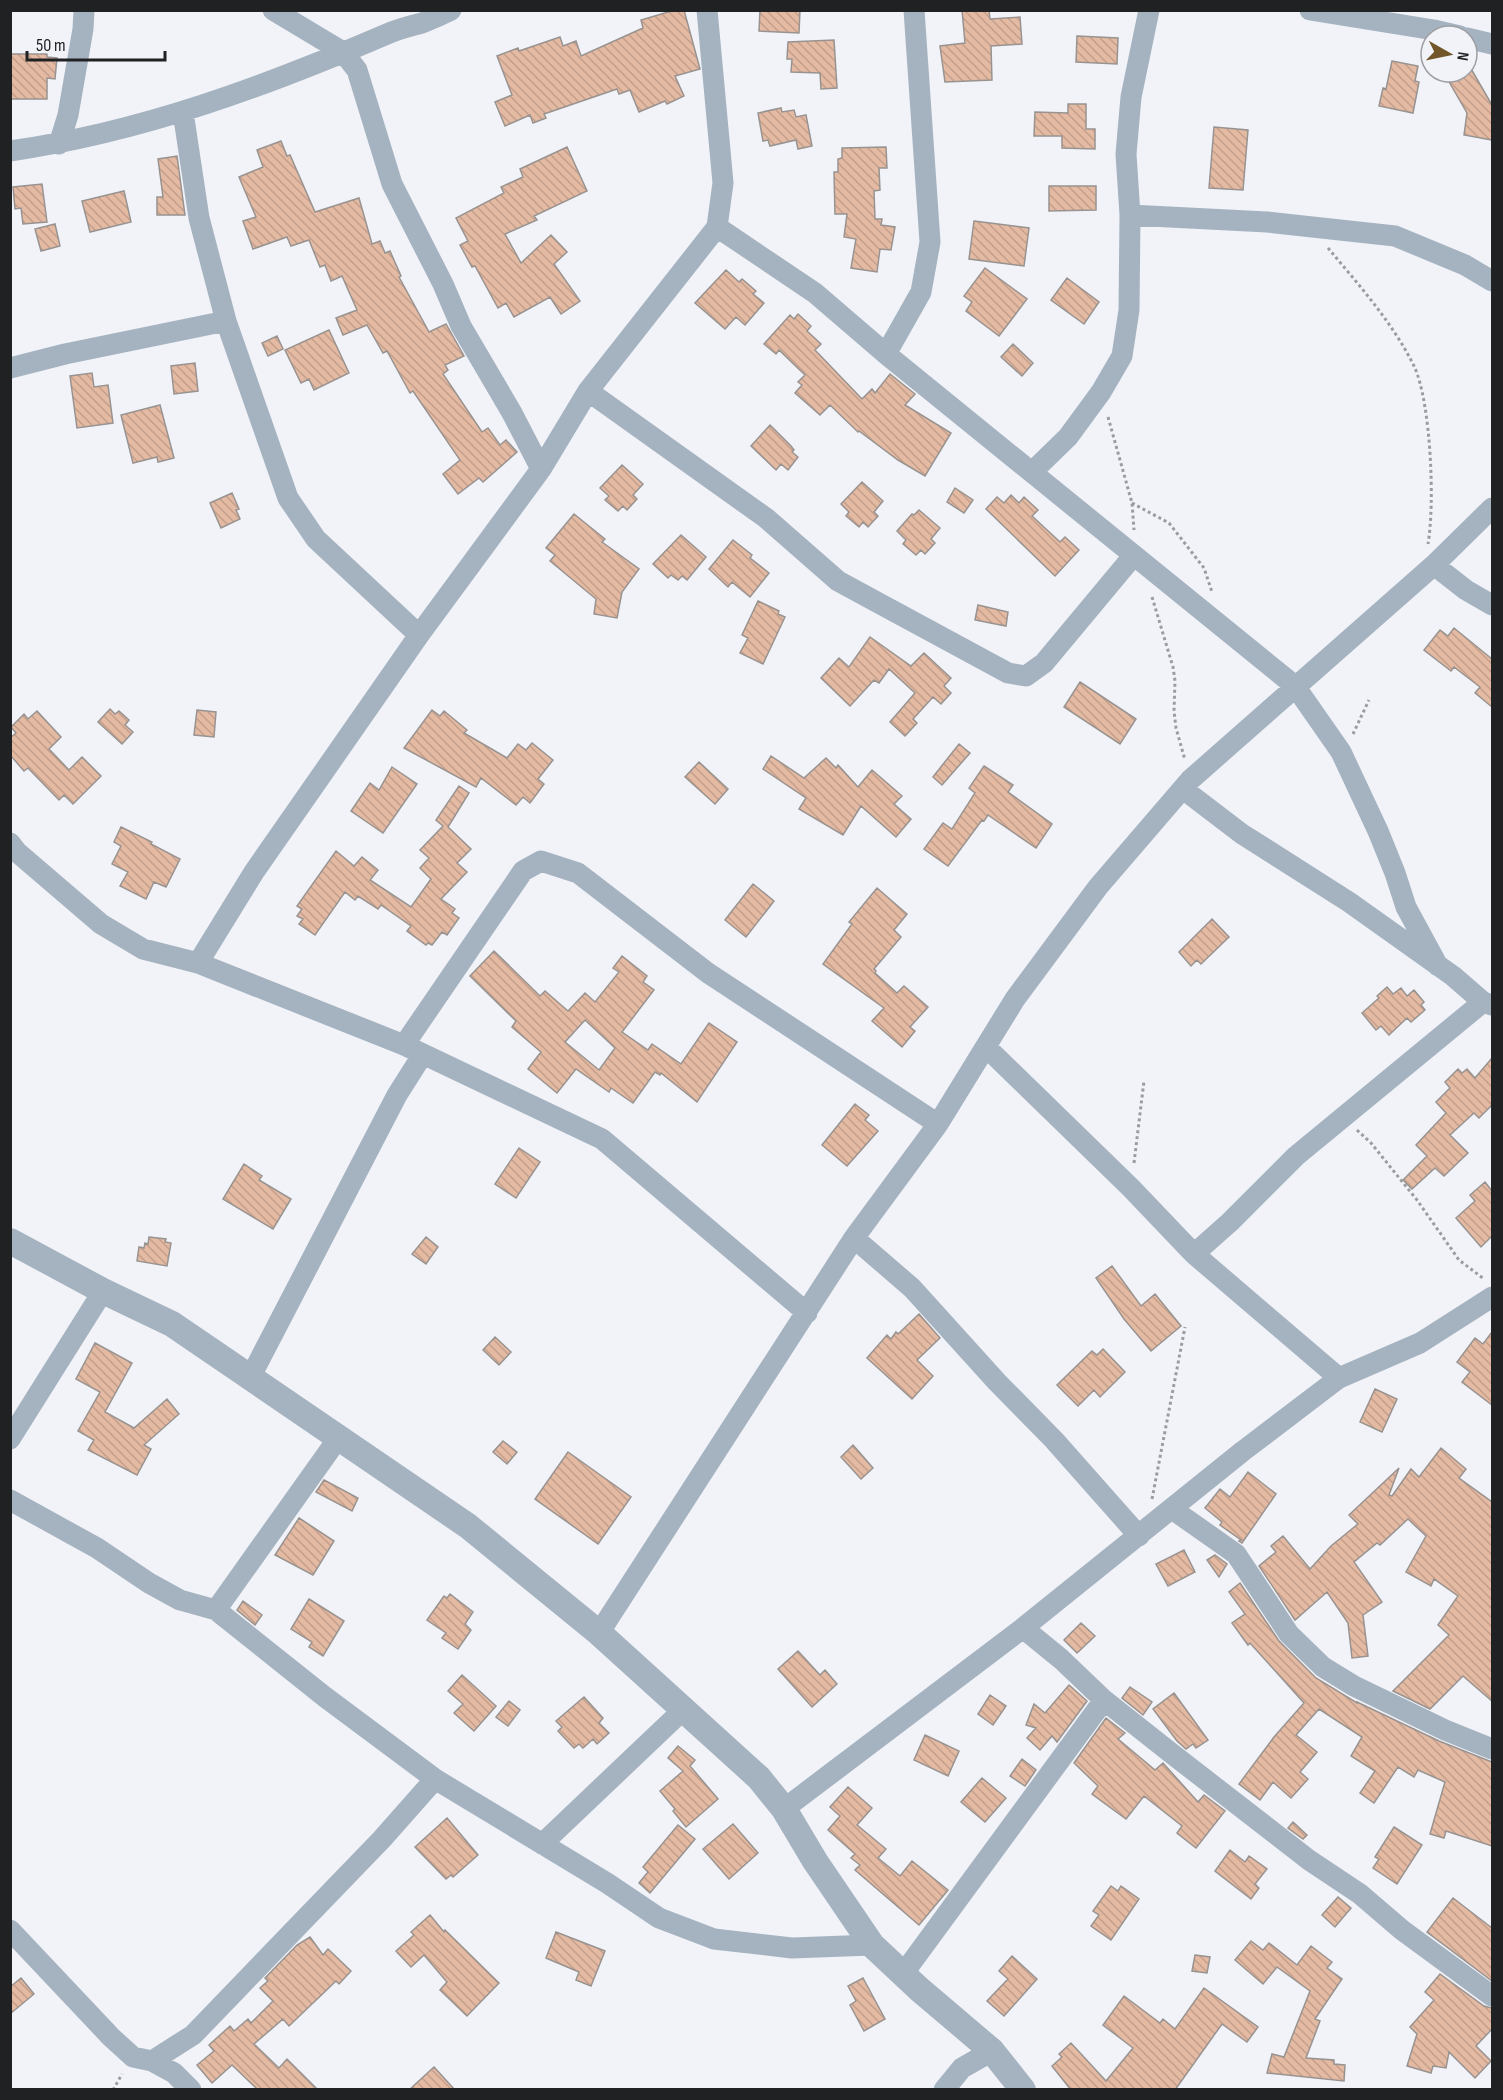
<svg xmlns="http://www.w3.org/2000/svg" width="1503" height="2100" font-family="'Sofia Sans Condensed',sans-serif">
<defs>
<pattern id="building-back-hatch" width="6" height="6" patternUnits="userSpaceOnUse" patternTransform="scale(1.5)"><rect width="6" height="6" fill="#e5baa3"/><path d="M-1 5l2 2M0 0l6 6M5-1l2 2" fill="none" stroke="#c4a08c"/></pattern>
</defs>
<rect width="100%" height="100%" fill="#f2f3f8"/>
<!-- building -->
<path fill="url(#building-back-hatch)" stroke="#989390" stroke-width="1.5" fill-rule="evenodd" d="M675,10H684L700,69L675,76L684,96L667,104L665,101L639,112L630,90L619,94L617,89L544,114L546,118L533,123L530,115L505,126L495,102L512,95L497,56L518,48L519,51L560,37L563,46L576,41L581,56L643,28L641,20Z
M760,10H800L799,33L759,31Z
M962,10H989L990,19L1020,17L1022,44L991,46L992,80L945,82L940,46L965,43Z
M1077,36L1118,38L1117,64L1076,62Z
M834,40L837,88L821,89L820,73L791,72L792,59H787L788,42Z
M10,54H47V57L57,58L55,79L47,78V99H10Z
M1392,61L1418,66L1415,81L1419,82L1413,113L1379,106L1383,88L1386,89Z
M1470,67L1492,105V140L1464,135L1467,113L1448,80L1461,72H1467V68Z
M1068,104H1086V129H1095V149L1062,148V136H1034L1035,112L1068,113Z
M781,108L782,112L794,110L796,117L806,115L812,146L798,149L796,140L770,146L768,140L763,141L758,113Z
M1214,127L1248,130L1243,190L1209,188Z
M281,141L287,156L290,155L315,212L359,198L372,244L380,241L385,253L390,251L401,276L399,277L429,332L446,324L464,356L445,365L448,370L443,374L482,432L488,428L500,445L506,440L517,452L483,482L479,478L458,494L443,474L460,460L413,391L410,393L387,351L383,353L367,325L343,335L336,318L357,310L342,276L331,281L325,265L320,267L309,240L291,246L287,237L253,249L243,221L256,217L239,177L263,167L257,150Z
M567,147L587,191L534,216L537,220L505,234L521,263L551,235L567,252L554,264L580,301L561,314L550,297L514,317L506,303L498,308L475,266L472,267L460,245L468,241L456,218L504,193L501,187L523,177L520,169Z
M886,147L887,168H879L880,190L874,191L875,219H882L881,225L895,227L891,250L880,249L877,272L851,268L856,239L844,237L847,214H835L834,172H838V159L842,158V148Z
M177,156L185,215H157V197H163L158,159Z
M42,184L47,222L23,224L21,208L15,209L13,187Z
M1049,186H1096V210L1049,211Z
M124,191L131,222L90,232L82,201Z
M974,221L1029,228L1024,266L969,259Z
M55,224L60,246L41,251L35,229Z
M985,268L1027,299L999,336L966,311L972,302L964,296Z
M726,270L739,282L742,279L756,291L753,294L764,303L745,325L736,317L725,329L695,303Z
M1067,278L1099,302L1084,324L1051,300Z
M798,314L811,326L807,331L821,344L815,350L862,399L872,389L875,393L890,374L915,394L905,405L951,433L925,476L898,460L859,431L858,432L830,405L820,415L795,393L802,385L798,382L805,375L779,350L776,354L764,344L790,315L794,319Z
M329,330L349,373L314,390L309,379L301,383L285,350Z
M277,336L283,349L268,356L262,343Z
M1013,344L1033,363L1022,376L1001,357Z
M195,363L198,391L174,394L171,366Z
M92,373L94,387L108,385L113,423L77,428L70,376Z
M160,405L174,458L158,462L157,457L133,463L121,415Z
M770,425L791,446L794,450L792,452L798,457L788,470L781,464L776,470L751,446Z
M622,465L643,484L633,495L637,499L627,510L623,506L618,511L605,500L609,496L600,488Z
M862,482L883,501L874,512L878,516L868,527L863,522L859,527L846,516L849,512L841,504Z
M955,488L973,500L964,513L947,502Z
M232,493L239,509L236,510L240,519L221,528L210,503Z
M1011,495L1019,503L1024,497L1038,510L1032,516L1060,542L1065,537L1079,550L1055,576L986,509L997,497L1004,503Z
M919,510L940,528L931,539L935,543L925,554L921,550L916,555L903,544L906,540L897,531L912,514L914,515Z
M574,514L605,539L602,542L639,569L622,592L617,618L594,614L596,599L550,561L555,555L546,548Z
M681,535L706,557L687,580L682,576L678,580L671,575L668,578L653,564Z
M733,540L752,555L750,558L769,573L750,597L732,582L728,587L709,569Z
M758,601L779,611L778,614L785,617L763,664L740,653L748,638L742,635Z
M978,605L1008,612L1006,626L975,620Z
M1454,628L1492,659V707L1475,693L1480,687L1454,667L1451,671L1424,650L1440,630L1448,636Z
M870,637L911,666L924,653L951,678L944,686L951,693L941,704L933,697L913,719L917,723L905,736L890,722L915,693L889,669L879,683L874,680L850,706L821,678L839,658L849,667Z
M1080,682L1136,719L1120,744L1064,707Z
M110,709L115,714L119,711L129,720L125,725L133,732L122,744L98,722Z
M197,710L216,712L214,737L194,735Z
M432,710L440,716L444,711L467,730L464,733L507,758L518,744L526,750L532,743L553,760L538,779L544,784L530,803L523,797L516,805L481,778L476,787L404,748Z
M37,711L61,737L49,749L69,770L82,757L101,776L73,804L64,795L59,800L28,768L24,771L11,756L10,738L16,733L11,727L24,714L28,719Z
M959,744L970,753L942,785L933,777Z
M771,756L804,778L826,758L836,768L838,765L858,787L872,770L902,796L894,804L911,819L896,837L861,806L843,835L799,809L806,798L763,769Z
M699,762L728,789L715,804L685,777Z
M984,766L1013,785L1008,792L1052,824L1036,848L988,815L984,821L982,820L948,866L924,849L943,823L952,829L975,793L969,788Z
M392,767L417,784L383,833L351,811L370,783L379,790Z
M459,786L469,793L448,827L471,849L457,863L467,872L441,899L455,909L452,913L459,918L447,935L442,932L432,945L428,943L426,945L407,931L411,926L381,905L378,909L358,896L355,900L345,892L315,935L299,924L303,919L297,916L302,909L297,906L336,851L354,866L362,857L378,870L370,880L411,907L431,879L420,868L429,858L420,850L443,826L436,820Z
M121,827L152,842L151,844L180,859L166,887L154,882L146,899L120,886L128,872L112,864L121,846L114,842Z
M753,884L774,901L746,937L725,920Z
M877,888L907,914L894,930L901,937L874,969L876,971L875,973L897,993L904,986L928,1007L910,1027L915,1031L902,1047L872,1021L884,1008L823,964L852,924L849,922Z
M1212,919L1229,937L1201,964L1197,960L1191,966L1179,952Z
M494,951L540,996L545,991L568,1011L585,993L595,1002L619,972L613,968L622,956L647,976L643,982L654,990L622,1032L648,1050L652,1044L681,1064L709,1023L737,1042L697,1102L661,1073L660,1075L655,1072L633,1103L611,1088L609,1092L576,1069L557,1093L528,1069L541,1052L512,1027L516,1021L470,976ZM585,1020L615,1048L599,1070L565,1042Z
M1387,987L1393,994L1401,988L1407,996L1414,990L1424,1002L1421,1005L1425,1010L1411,1022L1407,1018L1389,1035L1381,1026L1376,1030L1362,1013L1379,998L1377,996Z
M1492,1058V1105L1479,1118L1474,1113L1450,1135L1468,1153L1444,1176L1435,1168L1412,1189L1403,1180L1427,1156L1416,1145L1446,1113L1436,1102L1450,1088L1445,1082L1458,1069L1462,1073L1467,1069L1475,1078Z
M855,1104L869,1115L865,1120L878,1131L847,1166L822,1145Z
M519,1148L540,1162L516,1198L495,1184Z
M244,1164L262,1176L259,1180L291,1199L273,1229L223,1199Z
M1485,1182L1492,1191V1236L1481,1247L1456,1218L1475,1201L1470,1195Z
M149,1237L166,1239L165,1242L171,1243L167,1266L137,1261L139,1247L144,1248L145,1243L148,1244Z
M426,1237L438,1247L426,1264L412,1254Z
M1112,1266L1141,1306L1155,1294L1181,1326L1151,1351L1124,1319L1096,1278Z
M919,1314L940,1338L917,1360L933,1376L912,1399L867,1358L887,1335L891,1339L896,1332L898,1334Z
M1492,1332V1405L1462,1382L1470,1372L1457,1362L1475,1338L1483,1344Z
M495,1337L511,1352L499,1365L483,1350Z
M95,1343L132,1363L105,1412L134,1428L167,1399L179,1414L144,1445L151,1449L137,1475L88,1450L94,1440L78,1431L100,1392L76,1379Z
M1103,1349L1125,1372L1100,1397L1094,1390L1078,1406L1057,1385L1092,1351L1097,1355Z
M1375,1389L1397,1399L1382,1432L1360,1422Z
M503,1441L517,1452L507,1464L493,1452Z
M853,1445L873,1468L861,1479L841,1457Z
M1441,1448L1466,1469L1459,1478L1492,1502V1701L1463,1676L1430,1709L1393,1691L1449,1635L1438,1625L1458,1596L1434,1579L1431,1586L1406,1572L1426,1536L1408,1519L1380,1545L1377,1543L1354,1562L1382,1602L1363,1615L1368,1656L1352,1658L1348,1623L1327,1592L1295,1620L1259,1566L1276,1552L1271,1546L1283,1536L1310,1569L1331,1546L1358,1524L1349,1515L1399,1468L1389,1495L1392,1496L1411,1469L1419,1477Z
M568,1452L631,1497L598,1544L535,1499Z
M1248,1472L1276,1494L1242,1543L1239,1541L1241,1540L1220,1525L1222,1522L1205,1508L1220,1489L1230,1497Z
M324,1480L358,1498L352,1511L316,1492Z
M299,1518L334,1541L313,1575L275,1555Z
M1184,1550L1195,1572L1168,1586L1156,1564Z
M1215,1555L1227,1564L1219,1577L1207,1560Z
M1240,1583L1279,1641L1316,1678L1357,1703V1702L1439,1741L1492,1762V1846L1446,1831L1444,1838L1430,1834L1445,1782L1418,1770L1414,1777L1398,1767L1374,1803L1360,1793L1375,1771L1351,1756L1362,1737L1319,1709L1296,1735L1317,1752L1300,1772L1308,1779L1291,1798L1273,1782L1260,1800L1239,1784L1274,1737L1304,1703L1250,1643L1248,1645L1232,1623L1245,1614L1229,1592Z
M450,1594L473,1612L465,1624L471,1630L458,1649L442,1638L446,1633L427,1620L444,1596L447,1598Z
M309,1599L344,1621L323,1656L309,1647L312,1642L291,1629Z
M243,1601L262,1615L255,1625L237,1610Z
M1081,1623L1095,1636L1077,1653L1064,1640Z
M798,1651L820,1675L825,1670L837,1684L812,1707L778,1669Z
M462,1675L496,1706L474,1731L454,1713L463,1704L448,1691Z
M1069,1685L1087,1701L1057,1742L1052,1736L1040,1750L1027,1738L1036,1728L1026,1725L1034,1704L1045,1713Z
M1130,1687L1152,1702L1143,1715L1122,1698Z
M1174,1693L1208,1740L1196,1748L1193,1744L1186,1749L1177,1741L1153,1709Z
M990,1695L1006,1706L993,1725L978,1714Z
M584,1697L603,1718L599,1723L609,1733L597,1744L593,1739L583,1748L579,1744L574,1748L558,1731L562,1727L556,1721Z
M509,1701L520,1710L508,1726L496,1717Z
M1106,1718L1125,1733L1118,1739L1155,1770L1163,1763L1198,1802L1204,1795L1225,1811L1196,1848L1177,1833L1182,1826L1144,1796L1126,1819L1092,1794L1098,1786L1074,1763Z
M925,1735L959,1751L948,1776L914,1760Z
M678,1746L695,1760L690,1766L718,1799L686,1827L673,1811L675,1809L660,1791L683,1771L668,1758Z
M1022,1759L1036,1770L1025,1786L1010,1776Z
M982,1778L1006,1798L985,1822L961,1802Z
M848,1787L872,1808L857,1825L886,1849L878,1858L900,1876L912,1861L948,1890L919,1925L855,1870L860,1865L851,1858L855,1854L828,1830L840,1816L830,1807Z
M447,1818L478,1855L453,1877L451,1875L446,1879L415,1847Z
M1293,1822L1307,1835L1303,1839L1288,1828Z
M733,1824L758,1853L729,1879L703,1849Z
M678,1825L695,1839L650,1893L639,1883L648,1872L643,1867Z
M1394,1827L1422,1845L1397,1884L1373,1868L1379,1859L1375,1857Z
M1230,1850L1245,1862L1249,1856L1267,1869L1255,1884L1259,1888L1251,1899L1215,1871Z
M1111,1886L1118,1891L1121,1886L1139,1899L1111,1940L1091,1926L1099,1915L1093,1911Z
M1338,1897L1351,1908L1335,1927L1322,1915Z
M1453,1898L1492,1928V1981L1427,1932Z
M430,1915L444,1932L445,1930L499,1983L467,2016L440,1990L447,1982L424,1955L411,1967L396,1951L414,1935L411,1932Z
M556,1932L605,1951L591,1986L576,1980L579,1972L546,1958Z
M310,1937L323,1955L328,1949L351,1971L339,1984L336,1981L289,2026L283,2019L254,2044L279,2068L287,2059L318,2090H258L232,2065L212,2083L197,2065L214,2051L209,2045L230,2026L234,2031L248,2019L251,2023L273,2001L260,1988L268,1981L265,1978L297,1945Z
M1251,1941L1263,1950L1269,1943L1297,1965L1311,1946L1332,1962L1327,1968L1342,1979L1315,2019L1320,2021L1306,2058L1334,2060V2064L1345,2065L1344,2081L1267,2073L1272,2054L1284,2057L1310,1991L1277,1967L1263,1984L1235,1960Z
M1195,1955L1210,1957L1207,1973L1192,1971Z
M1012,1956L1037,1979L1004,2016L987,2001L1008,1979L999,1971Z
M1440,1974L1484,2006L1492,2008V2029L1476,2046L1491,2061L1475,2078L1449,2052L1446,2068L1433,2066L1431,2073L1407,2066L1417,2034L1410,2027L1434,2000L1425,1992Z
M21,1978L34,1994L10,2014V1987Z
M863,1978L885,2019L864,2031L850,2005L856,2001L848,1986Z
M1204,1988L1258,2027L1247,2042L1222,2024L1175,2090H1071L1052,2066L1062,2057L1059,2054L1071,2043L1106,2081L1133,2048L1103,2025L1124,1996L1160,2023L1163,2019L1175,2029Z
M434,2067L455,2090H409Z"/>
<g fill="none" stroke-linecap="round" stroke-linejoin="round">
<!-- path -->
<path stroke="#9b9c9f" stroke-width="3" stroke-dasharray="3 3" stroke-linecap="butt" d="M1328,248C1358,284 1393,323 1414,366C1431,402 1435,504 1428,544
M1108,417L1132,503L1134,530
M1132,503L1169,523L1204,568L1212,592
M1152,597L1173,667L1175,681L1174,711L1176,728L1185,760
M1353,734L1369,700
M1357,1130L1371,1143L1417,1200L1459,1260L1484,1279
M1134,1163L1144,1081
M1152,1499L1185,1327
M113,2090L122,2074"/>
<!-- minor -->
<path stroke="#a5b3c1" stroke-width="21" d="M273,10L343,52L357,70L392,184L443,284L461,326L512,413L541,469
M1310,10L1434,30L1460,36
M1467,38L1492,44
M183,112L199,218L226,321L288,498L316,539L419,635
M59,144L68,115L83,29L84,10
M10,151C142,132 266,86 387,34C398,29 410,26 422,23C432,19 441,15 451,10
M1130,215L1267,222L1395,236L1465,265L1492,281
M717,227L815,293L886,354L1295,686L1341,752L1378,831L1395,873L1406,907L1438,966
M886,354L921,292L930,242L914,10
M10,368L65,354L226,321
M588,391L766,518L838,581L1008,673L1026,676L1044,663L1134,555
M1032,472L1068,437L1101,392L1122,356L1129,310L1130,215L1126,154L1131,97L1149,10
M1434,565L1466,590L1492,605
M1183,789L1242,834L1349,902L1453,976L1483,1002L1492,1005
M10,843L17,852L101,924L143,949L198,963L404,1045L602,1139L807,1313
M198,963L254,872L419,635L541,469L588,391L717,227L723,183L707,10
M404,1045L523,871L541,861L578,873L708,973L938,1124
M986,1047L1131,1188L1194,1254
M854,1238L912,1288L997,1382L1054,1440L1139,1536
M250,1378L397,1095L423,1054
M1339,1378L1194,1254L1230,1222L1296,1156L1483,1002
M10,1439L103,1291
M10,1500L97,1548L149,1583L180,1600L216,1610L325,1697L435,1779L607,1883L659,1918L714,1939L792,1948L872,1945
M1172,1509L1236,1554L1289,1634L1323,1667L1354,1686L1445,1730L1492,1749
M216,1610L339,1437
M1023,1628L1061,1659L1104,1700L1171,1753L1309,1860L1360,1894L1402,1930L1492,1996
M599,1633L854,1238L938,1124L1015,999L1098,887L1190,780L1434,565L1492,508
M784,1809L1023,1628L1243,1451L1339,1378L1420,1343L1492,1297
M542,1844L683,1710
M10,1930L111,2037L133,2057L152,2061L174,2073L191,2090
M903,1974L1104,1700
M152,2061L193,2035L382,1839L435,1779
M944,2090L962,2068L992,2051"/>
<!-- tertiary -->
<path stroke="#a5b3c1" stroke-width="26" d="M10,1241L103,1291L172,1324L468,1526L599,1633L759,1778L784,1809L815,1861L872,1945L919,1989L992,2051L1023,2090"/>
</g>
<!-- border -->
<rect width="1503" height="2100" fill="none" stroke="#202123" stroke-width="24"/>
<!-- north arrow -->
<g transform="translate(1449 54) rotate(99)"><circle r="28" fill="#f2f3f8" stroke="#9e9fa3" stroke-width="1.5"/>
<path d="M0-4.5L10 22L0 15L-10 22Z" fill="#725629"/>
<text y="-9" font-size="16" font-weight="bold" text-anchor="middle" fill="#202123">N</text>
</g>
<!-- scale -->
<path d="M27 51v9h138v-9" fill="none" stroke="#202123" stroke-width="3"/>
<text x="36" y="51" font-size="18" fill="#202123" stroke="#f2f3f8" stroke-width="4.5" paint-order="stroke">50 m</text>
</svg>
